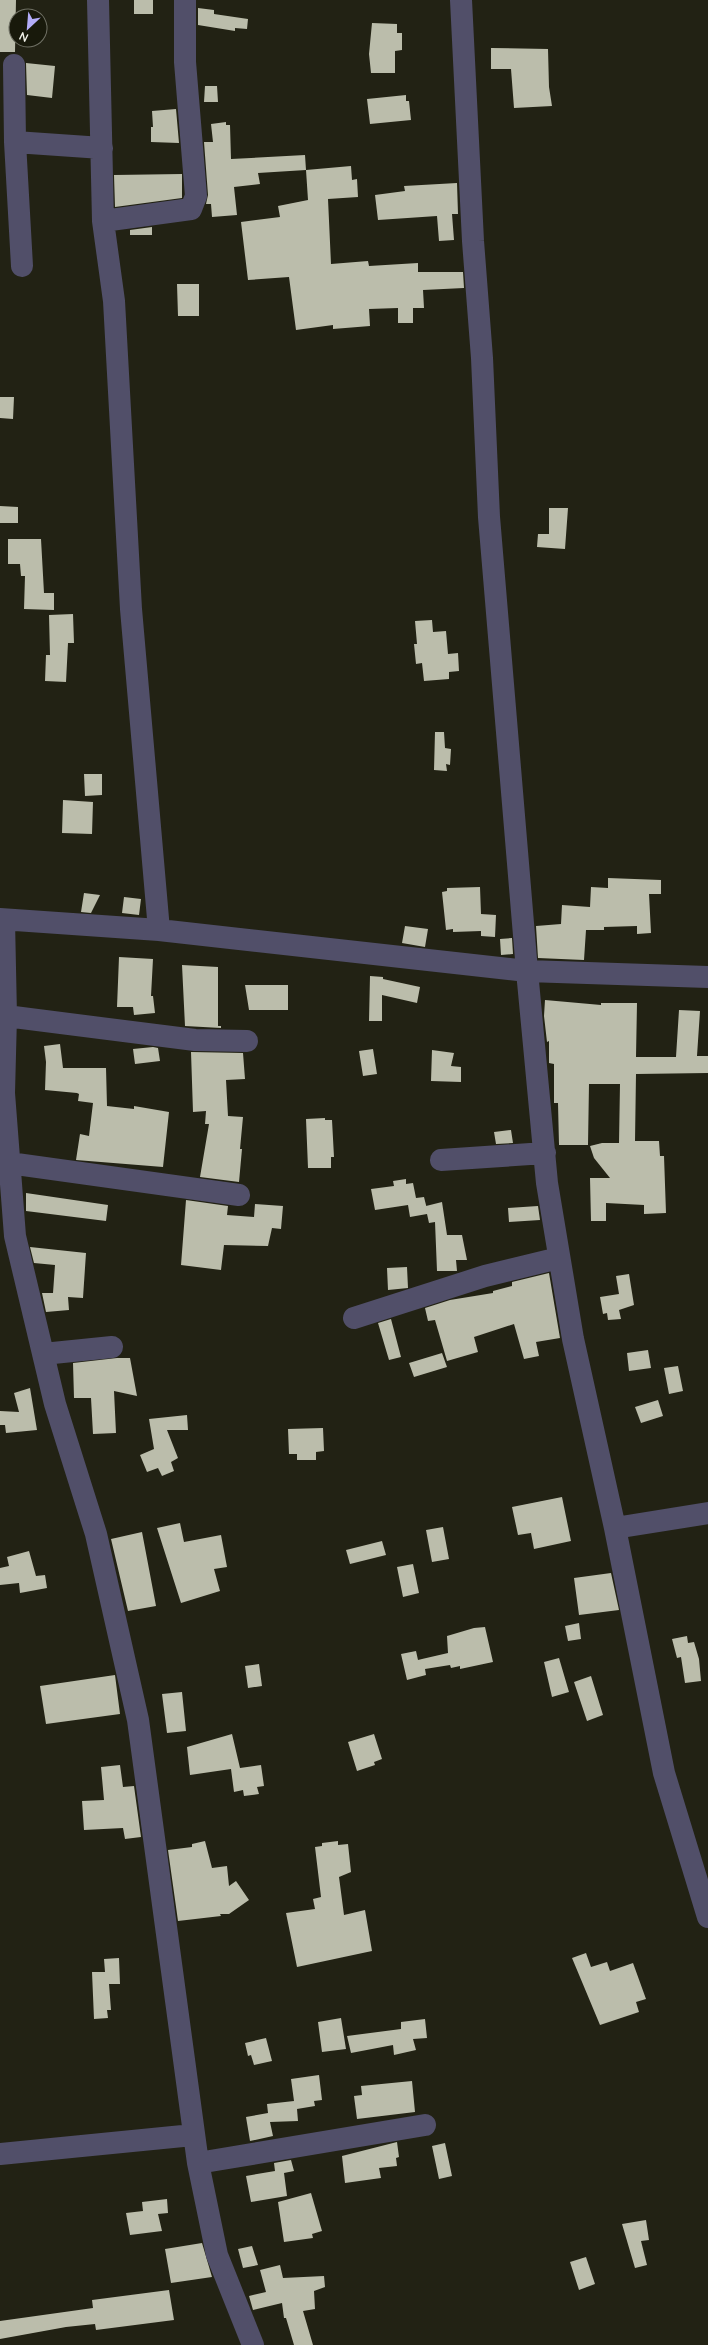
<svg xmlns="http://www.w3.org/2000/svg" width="708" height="2345" font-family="Lato,sans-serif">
<rect width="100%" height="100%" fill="#222214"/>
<!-- building -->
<path fill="#bbbdab" d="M0,0H16L15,52H0Z
M134,0H153V14H134Z
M198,8L214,10V14L248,19L247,29L235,28V31L198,25Z
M372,23L397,24V33H402V50L395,51V73H371L369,54Z
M491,48L548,49L549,87L552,106L514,108L511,69H491Z
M26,63L55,66L52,98L27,95Z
M205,86H217L218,102H204Z
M406,95V101H409L411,120L370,124L367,99Z
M176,109L179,143L151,142V127H153L152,111Z
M226,122V125H230L231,159L305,155L306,170L258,173L260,184L234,187L237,215L212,217L211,204H206L208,195L204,142H213L211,124Z
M351,166L352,180L357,179L358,197L328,199L331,264L368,261L369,266L418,263V272H463L464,288L423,290L424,308H413V323H398V308L369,309L370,326L333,329V325L296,330L289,277L248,280L241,222L280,217L278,206L308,200L306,170Z
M182,174V198L115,207L114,175Z
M457,183L458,214H452L454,240L439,241L437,216L378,220L375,195L405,191L404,186Z
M152,227V235H130V230Z
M177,284H199V316H178Z
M0,397H14L13,419L0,418Z
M0,506L18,507V523H0Z
M549,508H568L565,549L537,547L538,534H549Z
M8,539H41L44,593H54V610L24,609L25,576H21L20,564H8Z
M73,614L74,643H68L66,682L45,681L46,655H50L49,615Z
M432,620L433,632L446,631L448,654L458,653L459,671L449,672V679L424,681L422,663L416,664L414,644H417L415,621Z
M435,732H444L445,748L451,749L450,765L446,764L447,771L434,770Z
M84,774H102V795L85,796Z
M63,800L93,802L92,834L62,833Z
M608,878L661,880V894H649L651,933L637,934V926L604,927V930H586L584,960L538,958L536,926L561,924L562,905L590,907L591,887L608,888Z
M480,887L481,914L496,915L495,937L481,936V931L453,932V929L446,930L442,892L447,891V888Z
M84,893L100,895L91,913L81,912Z
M124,897L141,899L139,915L122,913Z
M405,926L428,929L425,947L402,943Z
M512,938L513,954L501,955L500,939Z
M119,957L153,959L151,996H153L155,1013L134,1015L133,1007H117Z
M182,965L218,967V1026H221V1028L185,1026Z
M370,976L383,977V979L420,987L417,1003L382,995V1021H369Z
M245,985H288V1010H249Z
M545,1000L601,1005V1003H637L636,1057H676L679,1010L700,1011L697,1056H708V1073L636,1074L635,1141H659L660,1156H664L666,1213L644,1214V1205L606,1203V1221H591L590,1178H610L594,1158L590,1146L602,1143H619L620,1084H589L588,1145H559L558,1103H554V1064L549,1063V1041L547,1042L544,1016Z
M60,1044L63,1068H106L107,1106L134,1109V1106L169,1112L163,1167L76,1160L80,1134L89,1136L93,1103L78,1101L79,1094L77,1093L45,1090L46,1062L44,1046Z
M153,1047L158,1048L160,1061L135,1064L133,1049Z
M373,1049L377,1074L363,1076L359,1051Z
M432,1050L454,1053L451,1066L461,1067V1082L431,1081Z
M191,1052L243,1053L245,1079L226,1080L228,1116L243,1117L240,1149H242L239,1182L200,1177L209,1124H205L206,1111L193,1112Z
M325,1118V1120H332L334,1157H331V1168H308L306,1119Z
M511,1130L513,1143L496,1144L494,1132Z
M406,1179V1184L413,1183L416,1198L424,1197L427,1209L426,1206L442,1202L447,1235H462L467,1260H456L457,1271H437L435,1222L429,1223L427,1214L410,1217L408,1205L375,1210L371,1189L394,1186L393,1181Z
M26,1193L108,1205L106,1221L26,1211Z
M186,1200L228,1206L227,1215L254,1217L255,1204L283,1206L281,1229L272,1228L268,1246L224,1245L221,1270L181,1265Z
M538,1206L540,1220L509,1222L508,1208Z
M30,1247L86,1253L83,1298L68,1297L69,1310L46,1312L42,1293H53L55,1265L34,1263Z
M407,1267L408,1288L388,1290L387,1268Z
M549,1273L560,1338L536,1342L539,1356L524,1359L514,1324L474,1337L478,1352L447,1361L435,1320L428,1321L425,1308L450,1300L493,1293V1291L512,1286V1282Z
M629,1274L634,1305L619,1310L621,1319L608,1320L607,1313L603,1314L600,1297L619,1294L616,1276Z
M391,1319L401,1357L389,1360L378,1323Z
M648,1350L651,1368L629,1371L627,1353Z
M442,1353L447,1367L414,1377L409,1363Z
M117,1358H130L137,1396L114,1391L116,1433L93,1434L91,1398H74L73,1363Z
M678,1366L683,1391L669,1394L664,1368Z
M30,1388L37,1430L6,1433L5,1425H0V1411L19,1412L14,1393Z
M658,1400L663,1416L641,1423L635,1407Z
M187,1415L188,1430H167L178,1458L171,1462L174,1471L162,1476L158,1468L147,1472L140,1455L154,1449L149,1419Z
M323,1428L324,1451L316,1452V1460H297V1454H289L288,1429Z
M562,1497L571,1541L534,1549L531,1533L518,1535L512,1507Z
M180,1523L184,1542L221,1535L227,1567L214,1569L220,1591L181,1603L157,1528Z
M443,1527L449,1559L432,1562L426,1530Z
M142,1532L156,1606L128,1611L111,1539Z
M382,1541L386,1555L350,1564L346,1550Z
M29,1551L36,1576L45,1575L47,1588L20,1593L19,1583L0,1585V1568L9,1566L7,1557Z
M413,1564L419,1593L403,1597L397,1567Z
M611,1573L619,1610L579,1615L574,1578Z
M579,1623L581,1639L568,1641L565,1626Z
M485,1627L493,1662L460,1669V1666L451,1668L450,1665L425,1669L426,1675L407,1680L401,1654L416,1651L418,1660L422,1659L423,1663L422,1659L448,1653L447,1636L474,1628Z
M687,1636L688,1643L694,1642L699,1659L701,1681L685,1683L681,1657L677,1658L672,1639Z
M559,1658L569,1692L552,1697L544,1662Z
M259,1664L262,1686L248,1688L245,1666Z
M115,1675L120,1714L46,1724L40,1686Z
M591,1676L603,1715L587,1721L574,1682Z
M182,1692L186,1731L167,1733L162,1694Z
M232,1734L240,1768L261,1765L264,1786L257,1787L259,1794L244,1796L243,1790L234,1792L231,1769L190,1775L187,1747Z
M374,1734L382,1759L374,1762L375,1765L357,1771L348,1742Z
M120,1765L123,1787L134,1786L141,1837L125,1839L123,1828L84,1830L82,1801L104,1800L101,1767Z
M205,1841L212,1868L227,1866L229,1886L236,1881L249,1900L229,1914H220L221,1916L178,1921L168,1850L192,1847V1844Z
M338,1841V1845L348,1844L351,1872L339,1877L344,1915L365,1910L372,1951L297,1967L286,1913L315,1909L313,1899L321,1897L315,1847L322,1846V1843Z
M586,1953L591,1967L607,1962L610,1971L633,1963L646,1999L636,2002L639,2012L600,2025L572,1958Z
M119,1958L120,1984H109L111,2010H107L108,2018L94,2019L92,1972H105L104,1959Z
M341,2018L346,2049L322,2052L318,2022Z
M425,2019L427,2038L413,2039L416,2050L394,2055L393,2045L351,2053L347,2036L401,2029V2022Z
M266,2038L272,2061L254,2065L251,2055L248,2056L245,2043Z
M319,2075L322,2100L314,2101L315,2106L297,2109L298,2121L270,2122L273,2136L250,2141L246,2117L268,2113L267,2104L294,2101L291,2079Z
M412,2081L415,2112L357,2119L354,2096L362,2095L361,2086Z
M397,2142L399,2157L396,2158L397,2166L379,2168L381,2178L345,2183L342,2156Z
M445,2143L452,2176L439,2179L432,2146Z
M291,2160L294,2171L284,2173L287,2196L251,2202L246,2176L275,2171L274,2163Z
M311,2193L322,2231L312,2234L313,2238L284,2242L278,2202Z
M167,2199L168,2213L158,2214L162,2231L130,2235L126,2213L143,2211L142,2202Z
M646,2220L649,2240L641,2241L647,2265L635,2268L622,2224Z
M202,2243L212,2277L171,2283L165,2249Z
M252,2246L258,2265L243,2268L238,2249Z
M586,2257L595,2284L579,2290L570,2262Z
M280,2265L283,2278L324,2276L325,2287L314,2291L315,2309L303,2311L313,2345H294L286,2318H284L282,2303L253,2310L249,2296L266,2292L260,2270Z
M169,2290L174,2320L96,2330L95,2324L66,2327L0,2339V2321L93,2308L92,2300Z"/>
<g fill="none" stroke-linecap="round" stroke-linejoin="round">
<!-- minor -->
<path stroke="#514f69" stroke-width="22" d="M98,0L103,221L114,301L131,609L159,930
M461,0L473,241L482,358L489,517L527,971L547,1183L573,1339L615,1528L664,1773L708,1917
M14,65L15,142L22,266
M15,142L102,148
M103,221L191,209L196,196L185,62V0
M0,919L159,930L527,971L708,977
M4,920L6,1016L4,1093L15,1236L55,1404L96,1534L138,1720L198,2163L217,2255L253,2345
M6,1016L195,1040L247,1041
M441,1160L545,1153
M9,1163L239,1195
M354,1318L485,1276L559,1258
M43,1354L112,1347
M615,1528L708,1513
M0,2154L193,2135
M198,2163L425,2125"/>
</g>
<!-- north arrow -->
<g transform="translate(28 28) rotate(206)"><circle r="19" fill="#18190b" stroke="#707165"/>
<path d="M0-3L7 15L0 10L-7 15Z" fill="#b3adf9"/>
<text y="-6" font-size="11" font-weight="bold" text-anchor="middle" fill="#f3f4eb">N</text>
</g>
</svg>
